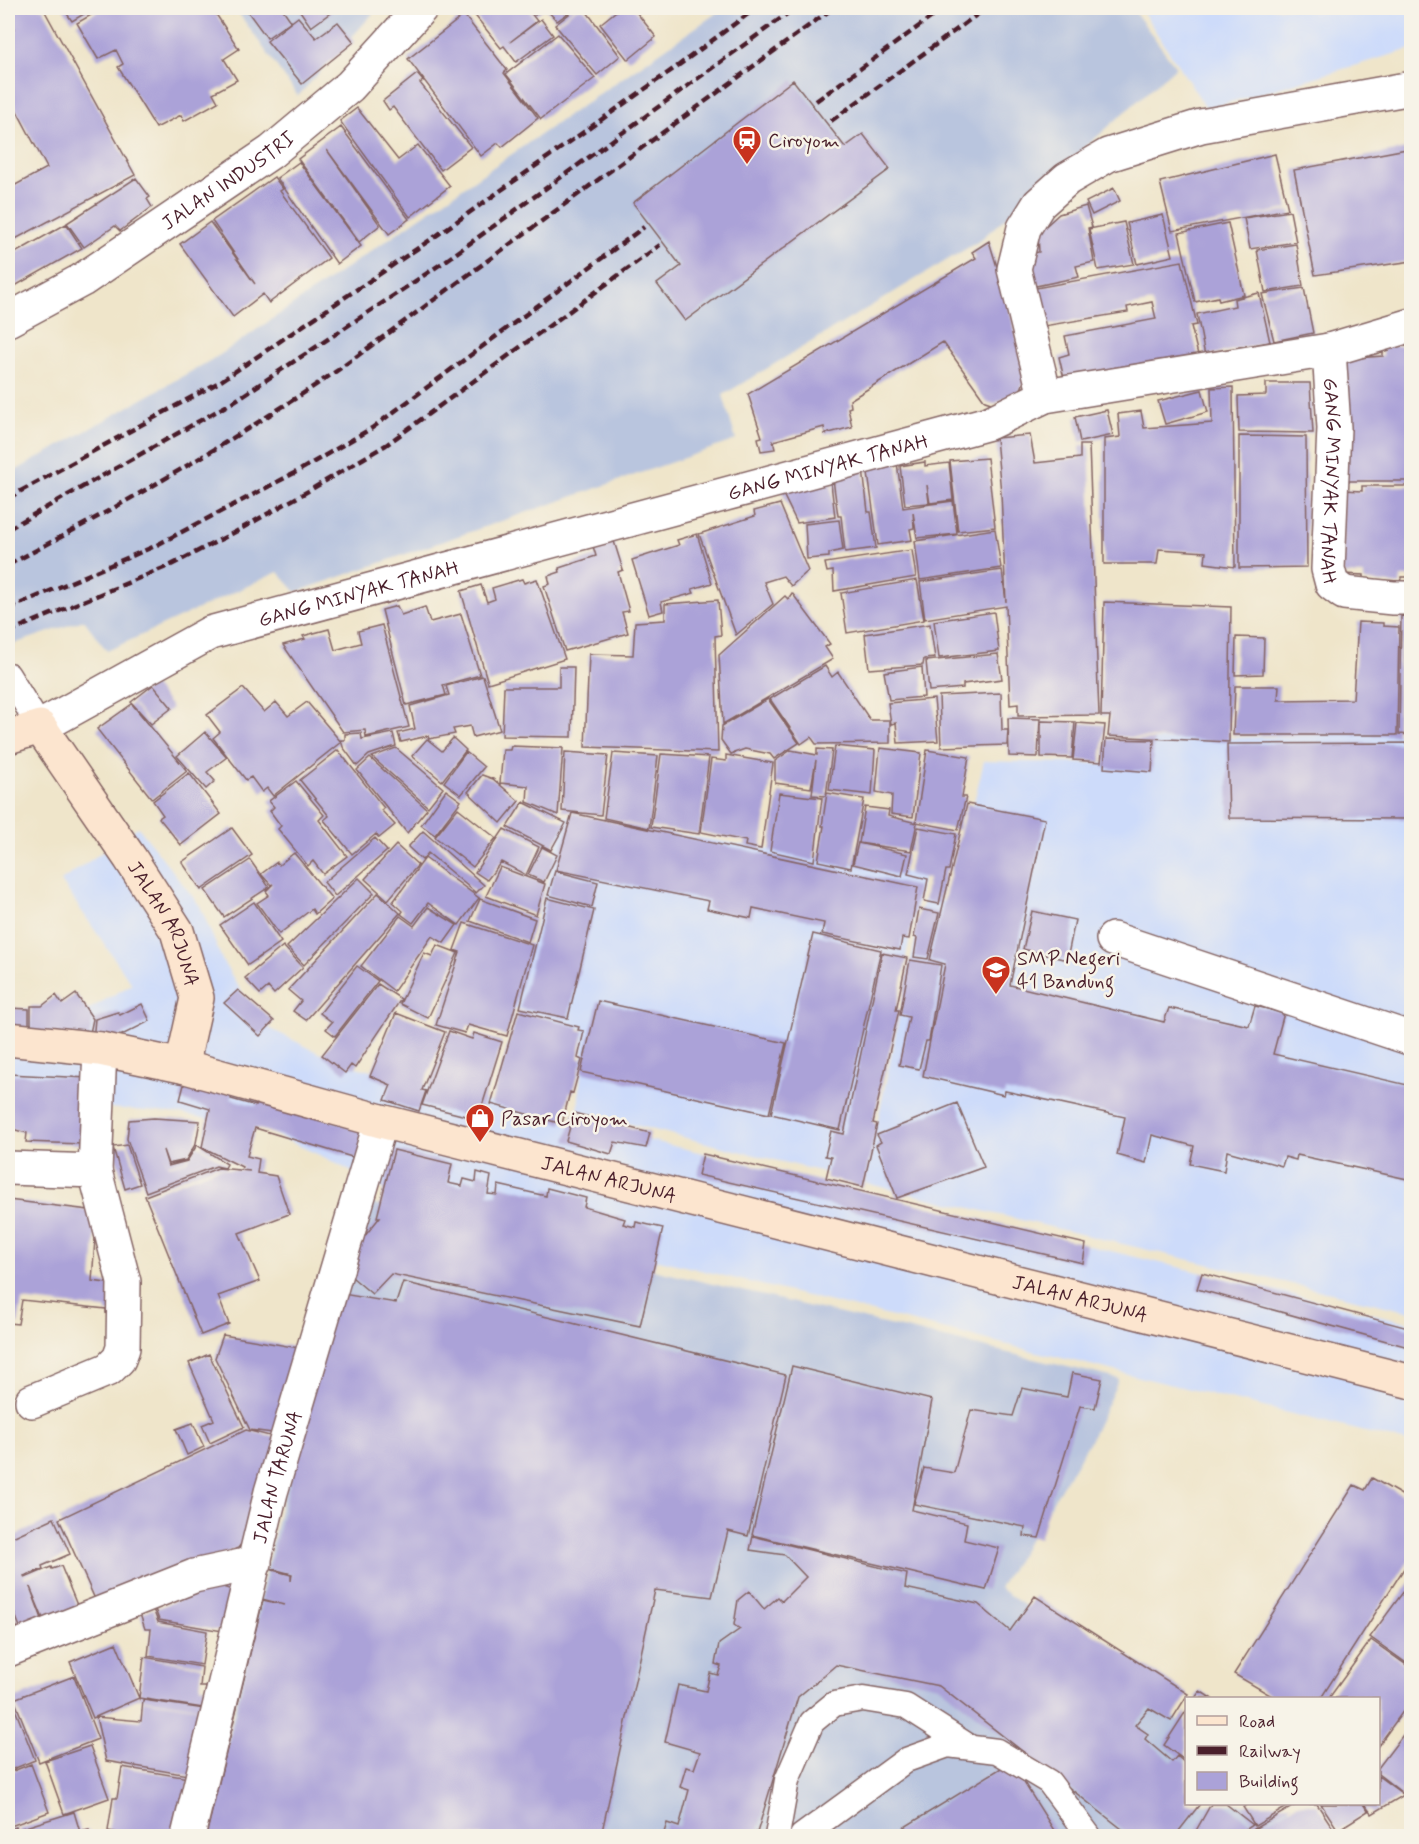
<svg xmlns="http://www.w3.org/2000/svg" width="1419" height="1844" font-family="Mynerve,sans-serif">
<rect width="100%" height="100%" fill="#f7f3e8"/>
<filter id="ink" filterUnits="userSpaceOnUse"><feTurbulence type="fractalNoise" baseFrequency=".0167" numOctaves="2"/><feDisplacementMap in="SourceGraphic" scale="12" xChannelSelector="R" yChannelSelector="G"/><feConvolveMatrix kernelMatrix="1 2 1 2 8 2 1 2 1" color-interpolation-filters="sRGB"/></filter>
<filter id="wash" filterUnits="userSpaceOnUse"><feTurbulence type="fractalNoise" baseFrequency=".008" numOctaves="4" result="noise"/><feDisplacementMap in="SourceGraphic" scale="24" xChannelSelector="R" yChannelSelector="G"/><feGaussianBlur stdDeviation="1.35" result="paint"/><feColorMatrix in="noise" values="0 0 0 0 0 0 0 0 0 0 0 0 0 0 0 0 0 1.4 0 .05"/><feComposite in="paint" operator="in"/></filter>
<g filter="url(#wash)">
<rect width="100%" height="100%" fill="#efe5ca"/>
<!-- built -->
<path fill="#cddbfa" d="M1140,8H1411V49L1207,109Z
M1411,733V1312L865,1183L923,900L950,901L984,761L1114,764L1118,741Z
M565,815L923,875L859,1181L578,1111L584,1029L514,1008Z
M138,827L200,906L223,962L263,1025L337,1062L494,1103L1411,1323V1443L396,1196L326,1158L264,1130L183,1114L8,1100V1018L52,1023L83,1013L132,984L61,881Z"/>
<!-- industrial -->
<path fill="#b9c5de" d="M235,8H378L298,96Z
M724,8H1132L1176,67L979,241L723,395L736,440L296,592L278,572L107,651L84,620L8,646V475L220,355Z
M350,1199L1119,1379L1089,1443L999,1588L1102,1659L1186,1726V1804H1285L1327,1836H206Z"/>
<g id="blocks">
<!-- building -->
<path fill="#aba2d8" d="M8,8H43L135,175L8,243V189L47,168L8,94V32L14,28L8,16Z
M63,8H94L72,21Z
M103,8H212L239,49L224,59L237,80L213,93L218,102L184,121L181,115L156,128L118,67L123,64L116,50L98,59L77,23Z
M245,8H282L291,21L267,38Z
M298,8H337L311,27Z
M469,8H527L537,21L510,42L541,19L553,35L516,62L504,46L501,48Z
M530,8H575L557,21L545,8L535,15Z
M577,8H584L620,56L597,75L555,25Z
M620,8H633L656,37L628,60L600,24Z
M464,15L507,70L504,73L538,118L502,147L498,143L481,156L408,59Z
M298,17L316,38L338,22L354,42L302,84L267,41Z
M558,34L595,78L541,119L506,74Z
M417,74L423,81L420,83L471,147L441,170L393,107L389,110L383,101Z
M793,80L845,147L863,134L890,169L685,321L657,284L681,266L633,203Z
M357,108L398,160L418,145L450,186L410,217L340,121Z
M341,127L409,219L389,234L327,150L380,225L359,242L298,159Z
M1412,148V261L1315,275L1294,170Z
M1275,154L1288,209L1172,231L1160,182Z
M299,162L361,246L337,264L277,178Z
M274,177L283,189L280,191L329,258L269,303L263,294L233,317L180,244L210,222L255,284L212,221Z
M136,178L150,197L147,199L152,207L120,231L115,226L84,247L67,223Z
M1114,188L1120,201L1092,215L1086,202Z
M1086,206L1092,227L1088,228L1094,262L1076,266L1079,277L1031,287L1025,255L1039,252L1038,233L1059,214Z
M1290,211L1296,242L1250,249L1244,218Z
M1163,215L1173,256L1137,264L1127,223Z
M1124,222L1134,264L1098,270L1089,229Z
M1228,223L1244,295L1219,301L1218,297L1195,302L1179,233Z
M66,224L82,248L8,290V257Z
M989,241L1008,303L1026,374L1021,390L994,404L985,401L943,342L850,400L851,407L848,408L852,427L825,434L824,427L773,441L775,449L761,451L758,438L762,437L748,394L976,258L972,252Z
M1296,244L1303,286L1265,292L1257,250Z
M1182,261L1197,325L1191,326L1199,359L1065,383L1059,357L1069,354L1065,336L1156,319L1152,302L1127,307L1128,312L1044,326L1036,288Z
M1304,288L1313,333L1274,341L1262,294Z
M1259,293L1270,342L1205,356L1197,314L1235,306L1234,299Z
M1383,346H1412V481H1344V359L1383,356Z
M1266,383H1310L1313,433L1239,432L1238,396L1266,395Z
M1233,387L1235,567L1205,563L1206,552L1159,549L1157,564H1104V439L1120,437L1118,414L1141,411L1144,428L1212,423L1211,388Z
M1202,390L1208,412L1165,424L1158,401Z
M1107,410L1113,435L1080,442L1075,417Z
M1030,435L1035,463L1080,458V445H1089L1099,715L1018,716V704L1010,705L1006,606L925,619L920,582L1002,570L1006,602L1001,493L996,438Z
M1239,436L1306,437L1307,567L1239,568Z
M896,455L903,508L953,501L957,534L917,538L913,512L914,528L910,529L912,540L878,545L866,459Z
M987,458L995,527L958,531L950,461Z
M925,462V466L949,463L953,500L930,503L927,485L929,503L905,505L900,466Z
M863,469L868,512H871L876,548L845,552L841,516H838L832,472Z
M830,475L835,517L797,523L778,484Z
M1362,486H1412V577H1401L1400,585L1364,581V575L1343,574L1342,490L1362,491Z
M780,504L808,571L791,586L783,576L764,582L773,604L736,635L699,534L755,516L754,511Z
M839,520L843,550L829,553V557L807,559L805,524Z
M995,529L1001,568L920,580L915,541Z
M697,534L712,583L692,589L694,593L661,602L663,611L649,615L632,560L679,545L677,540Z
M613,538L623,570L618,572L629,611L622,612L628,633L565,651L544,586L550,584L548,576L560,572L559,568L596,556L592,543Z
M912,550L916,577L834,591L833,571L827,572L825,563Z
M522,579L524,583L537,579L565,659L488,683L461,591L481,585L487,602L495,599L492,588Z
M917,580L924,620L847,633L841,593Z
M792,593L830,644L825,647L833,659L723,724L719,655L785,596L788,599Z
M718,600L721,635L715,636L718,752L585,747L589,654L633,655L635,622L665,620V604Z
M1104,602L1231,607L1229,742L1108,736L1110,716H1101Z
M397,606L401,615L425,607L430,622L461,614L480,675L443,685L446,695L406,705L382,610Z
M994,612L999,651L939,658L934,621Z
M1401,616L1412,617V735L1399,734Z
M1358,622L1383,623V626L1399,627L1397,735H1233L1235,686H1279L1278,700L1353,699Z
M930,624L935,658L924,659L923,665L869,669L865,634Z
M382,625L409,727L366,737L365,730L343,732L283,645L305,639L303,636L329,629L335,650L361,643L358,631Z
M1236,637L1264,638L1263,674L1235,675Z
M998,654L1002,679L963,684V688L929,691L926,661Z
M825,666L832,677L838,672L870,720H890V743L816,744L811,737L801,744L770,699Z
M559,667H574L572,737L502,736L504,687H559Z
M922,667L924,697L889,700L884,672Z
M483,676L500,730L473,737L470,726L453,729L455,734L429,739L428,736L401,742L398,733L415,729L410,706L449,695L446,686Z
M153,685L172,708L151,724L131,702Z
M243,688L264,712L276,702L288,716L307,702L341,742L273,796L267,788L262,792L251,777L246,780L213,738L220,732L207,715Z
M1001,693L1002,730H1008L1007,745L941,747L939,696Z
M768,699L799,743L774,759L770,754L745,749L731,754L721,740L722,726Z
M934,699L938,741L898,743L896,723L891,724L888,703Z
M132,704L187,771L152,799L97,729Z
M1008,718L1040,719L1038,757L1009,756Z
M1041,721L1075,722L1072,758L1041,757Z
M1077,723L1105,725L1101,762L1073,760Z
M205,732L227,757L207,772L215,781L206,789L177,756Z
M361,733L362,739L393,733L396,746L369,755L357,766L343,747L341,740H345V734Z
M453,738L466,750L442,781L412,756L427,739L442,751Z
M1106,739L1154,740L1152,772L1104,768Z
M1412,743V819L1229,818L1227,744Z
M511,746L563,748L558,815L527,802L528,786L500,783L503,750H510Z
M835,746L875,750L872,795L829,790Z
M396,748L443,788L428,807L372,757Z
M880,748L921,753L913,817L891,814L892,795L876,792Z
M817,749L832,750L826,796L812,795L816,760L811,788L775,783V761L791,750L817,755Z
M338,750L384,808L381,810L395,825L379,838L376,834L352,854L324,820L329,816L300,780Z
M927,750L969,757L962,797H966L958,830L916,822Z
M466,752L484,767L461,795L444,782Z
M565,752L608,755L601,815L562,811Z
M613,753L658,756L649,828L604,818Z
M661,754L709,757L699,834L651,827Z
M726,755L773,763L761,849L745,846L746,841L701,832L711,759L726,761Z
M370,758L427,809L407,833L357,770Z
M189,773L221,814L181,845L159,818L163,815L153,801Z
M482,775L493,779L519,801L501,823L468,792Z
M296,781L324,815L319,820L347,856L323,874L313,861L308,866L278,829L281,826L270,811L274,807L269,801Z
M446,790L461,801L435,835L421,825Z
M779,793L822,798L814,861L770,851Z
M827,793L864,799L851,868L818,861L824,826H822Z
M523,802L566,823L551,850L507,827Z
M967,804L1045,819L1010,985L1164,1022L1169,1008L1249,1026L1255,1006L1284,1013L1273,1054L1412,1086V1180L1297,1155L1296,1160L1285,1157L1282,1166L1227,1151L1224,1171L1190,1164L1194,1146L1152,1135L1146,1163L1117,1155L1125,1117L1005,1091L1004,1095L923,1076L945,964L930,960Z
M865,807L889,810L888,816L917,823L911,851L859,843Z
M458,808L496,838L473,867L435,837Z
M572,813L918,887L909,939L902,938L900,950L822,934L824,923L753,908L751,918L707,909L709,901L556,870Z
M918,827L956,834L949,870H946L939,904L924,901L928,879L908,874Z
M232,828L252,855L201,890L182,862Z
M504,829L539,847L526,875L501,862L487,880L475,872Z
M423,831L484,885L476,893L428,853L422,860L408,847Z
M375,838L387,851L335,896L324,882Z
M858,843L907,854L902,876L853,864Z
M396,845L418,865L388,900L365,879Z
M542,847L557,855L544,882L528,875Z
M294,853L332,899L315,914L312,909L279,934L257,903L269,895L266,891L273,884L271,885L261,874L277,862L279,865Z
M425,858L479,898L459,925L428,903L413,923L401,914L403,911L393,902Z
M250,860L269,887L224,917L205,890Z
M500,867L545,884L536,915L486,896Z
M555,871L598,882L592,907L548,895Z
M359,878L374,893L304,965L287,947Z
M378,893L400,913L306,1020L293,1011L301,1001L288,990Z
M547,898L594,910L568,1018L520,1008Z
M480,899L535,919L528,942L470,921Z
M254,902L281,942L248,965L220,925Z
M428,907L457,925L444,943L432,936L394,991L361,966L400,916L414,926Z
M919,909L939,913L928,959L914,957L917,938L914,937Z
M1032,911L1075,920L1067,960L1023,949Z
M464,923L532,945L507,1036L468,1025L465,1033L436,1025L460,952L454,950Z
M813,934L881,950L840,1130L771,1114Z
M437,945L458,953L428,1018L400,1004L424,953L432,956Z
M283,946L303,967L274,994L268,987L260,994L245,978Z
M882,953L907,958L896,1010H899L873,1123L877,1124L863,1187L826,1178L831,1157L825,1156L831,1131L844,1134Z
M910,960L941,965L929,1041H926L919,1069L899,1065L909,1017L900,1015Z
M357,966L378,981L335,1036L326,1029L332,1022L320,1013Z
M378,984L401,999L355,1068L351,1065L345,1073L322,1055Z
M238,990L274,1021L260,1036L224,1003Z
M76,994L93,1019L89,1038L31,1034V1006H42L56,995L62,1004Z
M598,1001L786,1043L769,1114L581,1072Z
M142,1004L150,1021L112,1040H93L95,1019L118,1012L120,1015Z
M8,1008L29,1009V1033L8,1032Z
M518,1011L579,1027L578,1030L584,1031L578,1058L582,1060L573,1093L570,1092L562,1124L491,1104Z
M396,1013L445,1032L422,1090L426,1091L419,1111L385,1100L391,1085L370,1076Z
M449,1031L472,1039L474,1033L502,1042L478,1119L422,1105Z
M8,1074L88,1078L82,1144L26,1142L27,1133L8,1128Z
M186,1077L233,1089L231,1099L256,1106L259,1095L370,1134L362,1160L255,1128L247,1156L259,1159L257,1173L276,1176L289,1214L239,1233L260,1281L218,1296L229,1324L201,1335L145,1196L218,1168L250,1171L241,1170L242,1167L202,1147L210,1109L180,1100Z
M957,1103L984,1167L897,1198L876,1145L881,1142L877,1135Z
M574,1113L650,1133L646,1148L615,1142L611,1154L566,1141Z
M154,1118L200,1121L196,1143L186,1160L168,1164L163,1150L168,1166L187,1161L197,1145L227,1164L225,1168L216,1166L146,1192L127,1139L129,1120Z
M127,1145L140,1184L125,1189L113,1147Z
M394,1150L452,1164L448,1183L462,1186L464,1179L476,1182L477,1172L491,1176L488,1194L497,1195L498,1185L546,1196L547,1188L586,1198L584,1207L625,1219L623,1224L635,1227L636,1222L663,1228L640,1326L391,1274L372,1294L340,1267L380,1217H377Z
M703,1154L1086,1244L1083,1263L698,1175Z
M8,1200L97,1211L92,1281L121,1285L120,1313H106V1309L22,1300L18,1324L8,1323Z
M1202,1273L1412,1329V1348L1197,1289Z
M403,1282L786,1375L748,1536L728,1531L712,1597L655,1590L601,1836H206L263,1600L285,1605L262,1599L269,1569L291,1575V1581L292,1574L269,1568L337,1293L396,1303Z
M223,1335L299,1348L280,1434L250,1430L215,1358Z
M209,1354L244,1427L210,1443L202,1425L214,1420L189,1363Z
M792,1366L932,1400L912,1510L967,1523L964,1540L999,1548L986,1590L752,1535Z
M1072,1373L1102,1379L1095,1408L1080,1406L1039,1538L1024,1536L1025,1527L914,1504L924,1468L954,1473L971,1410L1013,1416L1022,1388L1067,1397Z
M193,1423L204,1447L187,1455L176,1429Z
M246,1430L278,1438L253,1529L238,1548L99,1608L59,1519Z
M1372,1478L1412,1501V1556L1321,1698H1275L1234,1674L1354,1485L1365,1490Z
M54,1518L70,1554L42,1566L43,1569L24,1576L25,1578L51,1567L52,1569L61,1566L81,1615L47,1628L30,1587L44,1624L22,1632L8,1597V1539Z
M753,1536L907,1574L905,1588L978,1604L1010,1631L1035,1596L1188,1694L1171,1721L1149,1708L1135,1725L1148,1734L1145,1739L1172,1762L1177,1756L1186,1764V1804H1200L1175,1836H1131L939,1686L836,1665L798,1697L756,1836H663L667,1823L679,1827L689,1790L680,1787L686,1767L694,1769L700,1752L665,1742L678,1685L706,1691L710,1673L718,1675L721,1666L715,1664L719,1644L740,1629L734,1625L738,1600L749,1591L764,1609L778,1597L782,1601L806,1577L785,1555L750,1550Z
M1412,1580V1667L1370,1637Z
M217,1585L235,1591L228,1632L159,1620L155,1609Z
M8,1604L17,1628L8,1631Z
M153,1609L158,1622L207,1631L202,1665L148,1656L151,1629H145L140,1614Z
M1371,1640L1412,1669V1699L1378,1746V1698H1329Z
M116,1643L139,1698L144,1657L202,1667L200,1687H206L203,1708L139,1698L93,1718L70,1662Z
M74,1676L98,1739L39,1762L14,1699Z
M1200,1691L1211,1698H1195Z
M143,1700L205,1709L193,1776L106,1761L96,1717L141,1721Z
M13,1704L35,1760L8,1771V1706Z
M1186,1711V1761L1164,1745Z
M1412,1723V1791L1405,1795L1378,1774V1768Z
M90,1746L109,1798L64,1814L45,1761Z
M1011,1762L1057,1835L1054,1836H890Z
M31,1764L49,1812L8,1827V1773Z
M122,1767L189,1778L179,1836H134L108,1831L113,1798H117Z
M1378,1776L1404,1795L1372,1814L1364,1804H1378Z
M1211,1804H1226L1253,1825L1239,1834L1242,1836H1193Z
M1248,1804H1292L1255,1826L1243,1807Z
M1297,1804H1317L1335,1831L1326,1836H1242Z
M1321,1804H1363L1368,1811L1338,1830Z
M74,1812L80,1832L89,1830L90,1836H21L19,1829Z
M16,1827L19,1836H8V1830Z"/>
</g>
</g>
<g filter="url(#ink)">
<use href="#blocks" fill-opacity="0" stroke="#846463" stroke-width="1.5"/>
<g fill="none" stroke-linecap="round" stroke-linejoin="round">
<!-- service casing -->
<g stroke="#846463" stroke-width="27">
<path id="service" d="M8,675L40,727
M777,1836L787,1780L812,1722L834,1704L863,1699L906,1706L970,1747
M802,1836L906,1760L948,1745L997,1751L1049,1782L1089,1836"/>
</g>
<!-- minor casing -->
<g stroke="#846463" stroke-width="36">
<g id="minor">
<path id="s1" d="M8,320L82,280L271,152L350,86L421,8"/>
<path d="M1329,350L1412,325"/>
<path d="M1045,396L1014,269L1024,228L1039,204L1067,179L1108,155L1201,126L1412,88"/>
<path id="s2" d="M40,727L210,633L989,423L1045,396L1329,350L1334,428L1328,569L1332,584L1344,593L1393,598H1412"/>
<path d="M1113,939L1412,1039"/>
<path d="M8,1168L95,1171"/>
<path d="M32,1401L109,1369L119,1359L123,1348L124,1282L95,1171L100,1049"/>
<path d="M8,1650L194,1576L255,1563"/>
<path id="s3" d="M188,1836L271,1492L381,1121"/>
</g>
</g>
<!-- secondary casing -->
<g stroke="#846463" stroke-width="36">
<g id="secondary">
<path id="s4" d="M8,737L40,727L130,858L177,931L197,998L182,1066"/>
<path id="s5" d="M8,1039L100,1049L182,1066L381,1121L1412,1382"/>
</g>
</g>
<!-- service -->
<use href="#service" stroke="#fff" stroke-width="24"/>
<!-- minor -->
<use href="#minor" stroke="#fff" stroke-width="33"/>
<!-- secondary -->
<use href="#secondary" stroke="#fce5cf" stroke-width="33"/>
<!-- rail -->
<path stroke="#4a1f2b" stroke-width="4.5" stroke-dasharray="9 4.5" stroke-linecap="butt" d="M816,101L944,8
M831,121L986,8
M8,498L221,381L436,236L679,65L756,8
M8,529L233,402L444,262L795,8
M8,565C121,506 232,442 338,370L833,8
M8,609L155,546L300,470L372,428L644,227
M8,632L171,565L237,531L310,490L386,445L660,245"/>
</g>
</g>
<!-- icons -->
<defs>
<g id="station-pin" transform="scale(1.5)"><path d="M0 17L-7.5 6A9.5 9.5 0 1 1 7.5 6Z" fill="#c8321e" stroke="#f7f3e8"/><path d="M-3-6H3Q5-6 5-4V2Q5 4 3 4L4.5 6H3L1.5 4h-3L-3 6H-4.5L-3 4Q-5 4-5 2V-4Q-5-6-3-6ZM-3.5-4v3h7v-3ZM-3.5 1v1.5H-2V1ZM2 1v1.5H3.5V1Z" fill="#fff"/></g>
<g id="school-pin" transform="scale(1.5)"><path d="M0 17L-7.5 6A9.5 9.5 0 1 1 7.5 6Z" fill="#c8321e" stroke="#f7f3e8"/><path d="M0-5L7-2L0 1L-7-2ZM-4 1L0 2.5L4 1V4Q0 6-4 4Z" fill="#fff"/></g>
<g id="shop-pin" transform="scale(1.5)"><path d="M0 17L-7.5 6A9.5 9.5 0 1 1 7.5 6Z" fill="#c8321e" stroke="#f7f3e8"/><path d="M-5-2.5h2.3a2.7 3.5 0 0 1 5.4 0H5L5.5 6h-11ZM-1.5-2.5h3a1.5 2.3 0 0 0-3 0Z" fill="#fff"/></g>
</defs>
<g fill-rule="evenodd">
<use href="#station-pin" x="747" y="140"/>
<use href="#school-pin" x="996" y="970"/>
<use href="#shop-pin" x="480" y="1118"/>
</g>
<g text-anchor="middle" stroke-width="5" stroke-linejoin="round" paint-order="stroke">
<!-- poi labels -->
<g font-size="20" fill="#4a1f2b" stroke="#f7f3e8" text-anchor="start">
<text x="768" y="147">Ciroyom</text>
<text x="1017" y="965">SMP Negeri<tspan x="1017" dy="23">41 Bandung</tspan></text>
<text x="501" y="1125">Pasar Ciroyom</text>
</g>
<!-- street labels -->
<g font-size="20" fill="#4a1f2b" stroke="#f7f3e8">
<text dy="7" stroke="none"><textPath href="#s1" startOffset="261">JALAN INDUSTRI</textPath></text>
<text dy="7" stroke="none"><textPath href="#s2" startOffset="834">GANG MINYAK TANAH</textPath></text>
<text dy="7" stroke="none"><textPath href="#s2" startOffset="1482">GANG MINYAK TANAH</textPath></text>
<text dy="7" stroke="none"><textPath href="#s2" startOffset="348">GANG MINYAK TANAH</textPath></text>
<text dy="7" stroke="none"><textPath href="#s4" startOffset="267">JALAN ARJUNA</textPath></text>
<text dy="7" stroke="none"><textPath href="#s5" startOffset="618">JALAN ARJUNA</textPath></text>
<text dy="7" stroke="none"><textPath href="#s5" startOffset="1104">JALAN ARJUNA</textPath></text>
<text dy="7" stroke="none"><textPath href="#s3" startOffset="370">JALAN TARUNA</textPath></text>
</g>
</g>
<!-- margin -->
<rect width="1419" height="1844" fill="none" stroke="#f7f3e8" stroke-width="30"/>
<!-- legend -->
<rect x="1185" y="1697" width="195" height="108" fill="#f7f3e8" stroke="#b29e9c" stroke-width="1.5"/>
<rect x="1197" y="1716" width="30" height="9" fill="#fce5cf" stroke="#b29e9c" stroke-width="1.5"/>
<text x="1239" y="1727" font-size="18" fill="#4a1f2b">Road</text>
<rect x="1197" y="1746" width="30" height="9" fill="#4a1f2b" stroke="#b29e9c" stroke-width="1.5"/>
<text x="1239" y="1757" font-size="18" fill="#4a1f2b">Railway</text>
<rect x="1197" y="1772" width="30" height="18" fill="#aba2d8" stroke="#b29e9c" stroke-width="1.5"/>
<text x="1239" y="1787" font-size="18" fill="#4a1f2b">Building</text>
</svg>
